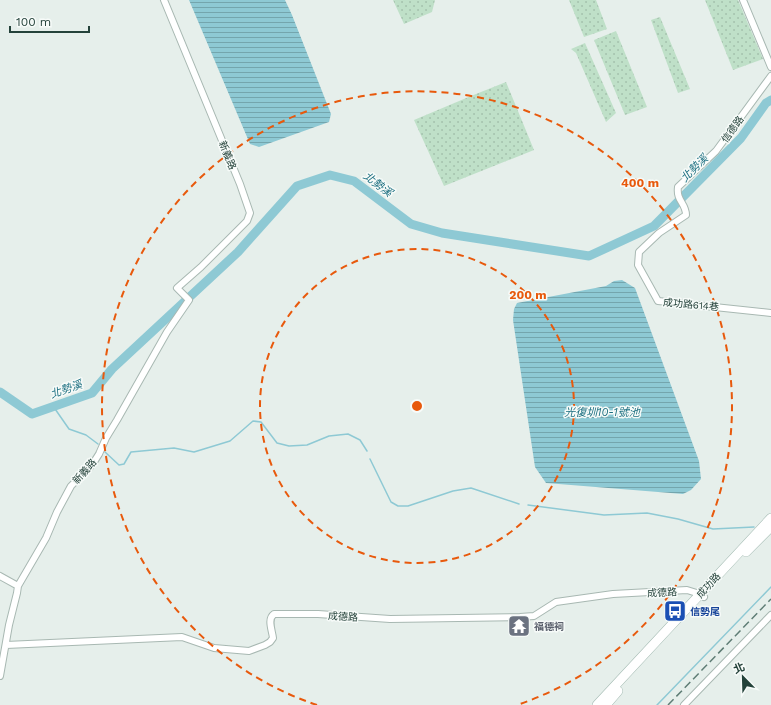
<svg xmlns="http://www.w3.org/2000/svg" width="771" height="705" font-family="'Work Sans','Noto Sans TC',sans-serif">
<defs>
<pattern id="garden-dots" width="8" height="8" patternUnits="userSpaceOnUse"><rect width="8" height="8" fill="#bfe0c8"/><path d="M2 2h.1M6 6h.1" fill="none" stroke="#a4c1ad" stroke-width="1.8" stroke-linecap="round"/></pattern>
<pattern id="water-rules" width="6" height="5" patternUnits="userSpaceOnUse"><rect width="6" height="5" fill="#8ec9d4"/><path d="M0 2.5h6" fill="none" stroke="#74a5ad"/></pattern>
</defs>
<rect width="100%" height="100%" fill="#e6efeb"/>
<!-- garden -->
<path fill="url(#garden-dots)" d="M393,0H435L432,12L404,24Z
M569,0H596L607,29L584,37Z
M705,0H738L763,59L733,70Z
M660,17L690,89L678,93L651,20Z
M616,31L647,107L625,115L594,40Z
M585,43L616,113L606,122L576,53L571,49Z
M506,82L534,150L444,186L414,120L471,96Z"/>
<!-- water -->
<path fill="url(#water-rules)" d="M189,0H285L292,15L331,114L329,122L259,147L250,144Z
M622,280L635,288L699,461L701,479L691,490L683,494L546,483L535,467L513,320L514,309L517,303L606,286L614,281Z"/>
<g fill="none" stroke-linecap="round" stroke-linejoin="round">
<!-- stream -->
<path stroke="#8ec9d4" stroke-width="1.5" d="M53,406L69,429L86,435L98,444
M105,452L119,465L124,464L131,452L174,448L194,452L230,441L253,421L261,422L277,443L289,446L307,445L329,436L348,434L360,440L367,451
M370,459L391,502L398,506H408L453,491L471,488L519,504
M528,505L604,515L647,513L678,519L713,529L754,527
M657,705L771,587"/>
<!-- river -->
<path stroke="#8ec9d4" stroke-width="9" d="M0,392L32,414L92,393L112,369L238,252L297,186L330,175L354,181L411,224L442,233L589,256L654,226L741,138L766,103L771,100"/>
<!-- street casing -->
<g stroke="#a8b8b2" stroke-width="8">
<path id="street" d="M743,0L771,67
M771,76L716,151L678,187C676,201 686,203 686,215L659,233L639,252L638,265L658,301L771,313
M0,576L18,586
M6,645L182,637L214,648L249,651L265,645L270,642L273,638C272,630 267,619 274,614H318L390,619L520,617L534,616L556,602L613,594L687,590L700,594L704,597
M0,676L9,625L17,593L18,586L46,538L57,512L71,486L92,465L99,454L106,438L117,420L167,332L189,300L177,288L201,267L247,221L250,213L240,184L164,0
M684,705L771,615"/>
</g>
<!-- secondary casing -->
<g stroke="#a4bbb3" stroke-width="10">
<path id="secondary" d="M746,552L771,527
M597,705L771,518
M606,705L618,691"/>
</g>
<!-- street -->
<use href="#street" stroke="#fff" stroke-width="6"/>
<!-- secondary -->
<use href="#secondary" stroke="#fff" stroke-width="9"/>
<!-- rail -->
<path stroke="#5f7d75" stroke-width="1.5" stroke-dasharray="8 4" stroke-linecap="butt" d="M668,705L771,599"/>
</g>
<!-- distance rings -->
<g fill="none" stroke="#e8590c" stroke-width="2" stroke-dasharray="7 5">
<circle cx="417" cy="406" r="157"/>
<path d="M317 705A315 315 0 1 1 517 705"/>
</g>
<!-- icons -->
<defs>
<g id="bus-square" transform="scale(1.15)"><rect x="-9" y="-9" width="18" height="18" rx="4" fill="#1a4fb4" stroke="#f7fbf9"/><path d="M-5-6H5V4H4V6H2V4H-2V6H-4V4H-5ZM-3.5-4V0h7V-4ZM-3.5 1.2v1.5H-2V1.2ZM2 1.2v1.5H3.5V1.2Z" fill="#fff"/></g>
<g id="temple-square" transform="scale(1.15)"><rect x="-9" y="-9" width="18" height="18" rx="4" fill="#6b7280" stroke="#f7fbf9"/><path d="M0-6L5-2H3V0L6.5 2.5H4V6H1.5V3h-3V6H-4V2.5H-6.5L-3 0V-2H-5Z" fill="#fff"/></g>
</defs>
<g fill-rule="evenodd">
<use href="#bus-square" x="675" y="611"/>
<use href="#temple-square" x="519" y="626"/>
</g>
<g text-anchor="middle" stroke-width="3" stroke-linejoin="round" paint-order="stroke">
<!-- street labels -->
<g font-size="10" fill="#24423a" stroke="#f7fbf9">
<text transform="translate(732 129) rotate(-54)" y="4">信德路</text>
<text transform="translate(228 155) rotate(68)" y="4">新義路</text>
<text transform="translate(691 304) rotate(5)" y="4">成功路614巷</text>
<text transform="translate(84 471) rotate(-48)" y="4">新義路</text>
<text transform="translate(708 585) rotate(-47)" y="4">成功路</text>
<text transform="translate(662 592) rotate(-3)" y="4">成德路</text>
<text transform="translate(343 616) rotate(4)" y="4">成德路</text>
</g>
<!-- transit labels -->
<g font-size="10" font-weight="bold" fill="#164399" stroke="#f7fbf9" text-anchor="start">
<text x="690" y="615">信勢尾</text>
</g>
<!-- worship labels -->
<g font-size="10" font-weight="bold" fill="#5b616d" stroke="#f7fbf9" text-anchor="start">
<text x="534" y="630">福德祠</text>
</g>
<!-- water labels -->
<g font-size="11" font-style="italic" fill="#1c6f80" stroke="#f7fbf9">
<text transform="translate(694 168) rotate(-45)" y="4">北勢溪</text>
<text transform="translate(378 184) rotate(37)" y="4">北勢溪</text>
<text transform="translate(66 389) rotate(-19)" y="4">北勢溪</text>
<text x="602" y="416">光復圳10-1號池</text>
</g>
</g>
<circle cx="417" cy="406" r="6" fill="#e8590c" stroke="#f7fbf9" stroke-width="2"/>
<g font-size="12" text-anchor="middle" font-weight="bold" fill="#e8590c" stroke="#f7fbf9" stroke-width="3" stroke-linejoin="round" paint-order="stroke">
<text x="640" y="187">400 m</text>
<text x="528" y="299">200 m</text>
</g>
<!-- north arrow -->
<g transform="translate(743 677) rotate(337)" stroke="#f7fbf9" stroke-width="3" paint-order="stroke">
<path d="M0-3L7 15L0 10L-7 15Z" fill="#24423a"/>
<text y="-6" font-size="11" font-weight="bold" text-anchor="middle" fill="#24423a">北</text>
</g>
<!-- scale -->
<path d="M10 26v6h79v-6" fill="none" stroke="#24423a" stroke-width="2"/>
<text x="16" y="26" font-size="12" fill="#24423a" stroke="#f7fbf9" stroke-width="3" paint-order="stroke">100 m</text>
</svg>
